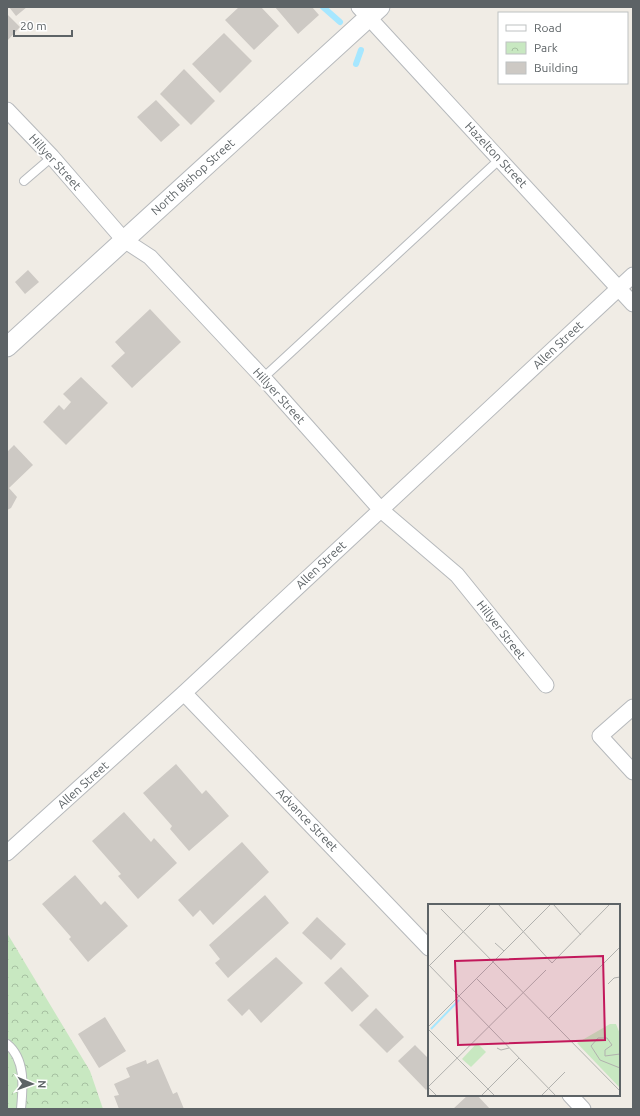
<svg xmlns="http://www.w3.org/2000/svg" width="640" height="1116" font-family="Ubuntu,sans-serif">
<defs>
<pattern id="park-crowns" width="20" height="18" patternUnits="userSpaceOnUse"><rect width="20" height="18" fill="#c8e8c1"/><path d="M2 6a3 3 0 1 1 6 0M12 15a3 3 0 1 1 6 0" fill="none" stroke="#a6c0a1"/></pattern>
</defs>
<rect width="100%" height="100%" fill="#f0ece5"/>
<!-- park -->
<path fill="url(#park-crowns)" d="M7,933L90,1071L103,1109H7Z"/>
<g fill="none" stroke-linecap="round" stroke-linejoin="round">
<!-- stream -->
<path stroke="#a6e7ff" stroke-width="6" d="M323,7L340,22
M356,64L361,50"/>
</g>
<!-- building -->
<path fill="#cdc9c4" d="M9,7H27L16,16Z
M239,7H261L279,26L254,50L225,20Z
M275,7H312L319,15L298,34Z
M7,14L20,27L7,41Z
M224,33L252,61L220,93L192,64Z
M184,69L215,101L191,125L160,94Z
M156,100L180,125L161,142L137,117Z
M28,270L39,282L25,294L15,282Z
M150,309L181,342L132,388L111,366L125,353L115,342Z
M81,377L108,403L66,445L43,422L59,405L64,410L71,402L63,394Z
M14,445L33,465L9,488L17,497L11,508L7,510V452Z
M176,764L202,794L206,790L229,816L189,851L170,829L172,826L143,793Z
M124,812L151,842L154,838L177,863L138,899L118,876L121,874L92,841Z
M242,842L269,872L213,925L200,910L193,917L178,900Z
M75,875L101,905L105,901L128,926L88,962L69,939L71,937L42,904Z
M265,895L289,923L228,978L215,963L220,959L209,945Z
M317,917L346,944L331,960L302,933Z
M276,957L303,983L261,1023L249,1009L242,1016L227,1000Z
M341,967L369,996L352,1012L324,983Z
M376,1008L404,1037L387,1053L359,1025Z
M105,1017L126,1051L99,1068L78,1034Z
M415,1045L429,1059V1087L426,1090L398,1061Z
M158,1059L173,1094L177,1092L184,1109H119L114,1096L119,1095L114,1084L130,1077L126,1068L146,1060L147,1064Z
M468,1095H477L490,1109H453Z"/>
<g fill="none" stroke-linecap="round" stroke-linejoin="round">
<!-- service casing -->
<g stroke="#b6b9bc" stroke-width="10">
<path id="service" d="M24,181L52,157
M263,378L500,159
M7,1044C26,1059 23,1088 21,1109"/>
</g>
<!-- minor casing -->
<g stroke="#b6b9bc" stroke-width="17">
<path id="minor" d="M359,7L633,304
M7,110L52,157L124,240L150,257L268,383L381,510L457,575L546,685
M184,693L429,948
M633,707L600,736L633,772
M7,853L184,693L633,275
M570,1095L583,1109"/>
</g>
<!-- tertiary casing -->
<g stroke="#b6b9bc" stroke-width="21">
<path id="tertiary" d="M7,347L380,7"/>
</g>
<!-- service -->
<use href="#service" stroke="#fff" stroke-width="8"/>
<!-- minor -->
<use href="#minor" stroke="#fff" stroke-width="15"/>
<!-- tertiary -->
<use href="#tertiary" stroke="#fff" stroke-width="19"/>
</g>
<g text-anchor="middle" stroke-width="4" stroke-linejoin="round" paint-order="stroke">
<!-- street labels -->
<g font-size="12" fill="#5d6366" stroke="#fff">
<text transform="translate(496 155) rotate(47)" y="4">Hazelton Street</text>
<text transform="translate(55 162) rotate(48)" y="4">Hillyer Street</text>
<text transform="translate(193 177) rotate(-42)" y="4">North Bishop Street</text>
<text transform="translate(558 345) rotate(-43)" y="4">Allen Street</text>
<text transform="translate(279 396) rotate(48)" y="4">Hillyer Street</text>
<text transform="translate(321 565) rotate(-43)" y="4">Allen Street</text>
<text transform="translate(501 630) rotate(52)" y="4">Hillyer Street</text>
<text transform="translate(83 785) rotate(-42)" y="4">Allen Street</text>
<text transform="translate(307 820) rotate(46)" y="4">Advance Street</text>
</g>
</g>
<!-- overview -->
<g transform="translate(428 904)">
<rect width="192" height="192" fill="#f0ece5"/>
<path d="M49,139L58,148L43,163L34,155Z" fill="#c8e8c1"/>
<path d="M182,120H188L192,130V184L149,139Z" fill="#c8e8c1"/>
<path fill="none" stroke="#a6e7ff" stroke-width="2" d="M3,125L31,96"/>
<path fill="none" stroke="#b1b1ae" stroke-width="1" d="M70,0L124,59L182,0M125,0L153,31M13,5L192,187M67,39L76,47M0,60L128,192M1,62L63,0M49,75L79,105M180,80L186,74L192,73M121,114L192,43M0,123L123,0M0,125L67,192M69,144L73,146L81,144M192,150L177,152V146L184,141L179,134H170L163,142L172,156L192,164M0,183L118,66M0,183L9,192M53,192L91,154M113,192L137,168"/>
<path fill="#c2185b" fill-opacity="0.15" stroke="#c2185b" stroke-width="2" d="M175,52L177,136L30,141L27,57Z"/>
<rect width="192" height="192" fill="none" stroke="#5d6366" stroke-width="2"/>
</g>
<!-- border -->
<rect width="640" height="1116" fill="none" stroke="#5d6366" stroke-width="16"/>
<!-- legend -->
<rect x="498" y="12" width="130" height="72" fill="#ffffff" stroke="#bec1c2"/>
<rect x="506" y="25" width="20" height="6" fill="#ffffff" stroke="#bec1c2"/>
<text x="534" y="32" font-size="12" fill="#5d6366">Road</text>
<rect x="506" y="42" width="20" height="12" fill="url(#park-crowns)" stroke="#bec1c2"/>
<text x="534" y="52" font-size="12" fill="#5d6366">Park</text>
<rect x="506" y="62" width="20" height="12" fill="#cdc9c4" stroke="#bec1c2"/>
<text x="534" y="72" font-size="12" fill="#5d6366">Building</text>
<!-- north arrow -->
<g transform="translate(32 1084) rotate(92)" stroke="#ffffff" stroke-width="3" paint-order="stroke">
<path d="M0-3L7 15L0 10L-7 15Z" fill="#5d6366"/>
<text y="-6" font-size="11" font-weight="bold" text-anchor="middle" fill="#5d6366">N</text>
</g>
<!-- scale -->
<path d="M14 30v6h58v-6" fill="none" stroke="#5d6366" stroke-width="2"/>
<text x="20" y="30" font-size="12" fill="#5d6366" stroke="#ffffff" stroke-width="3" paint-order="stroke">20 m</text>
</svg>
